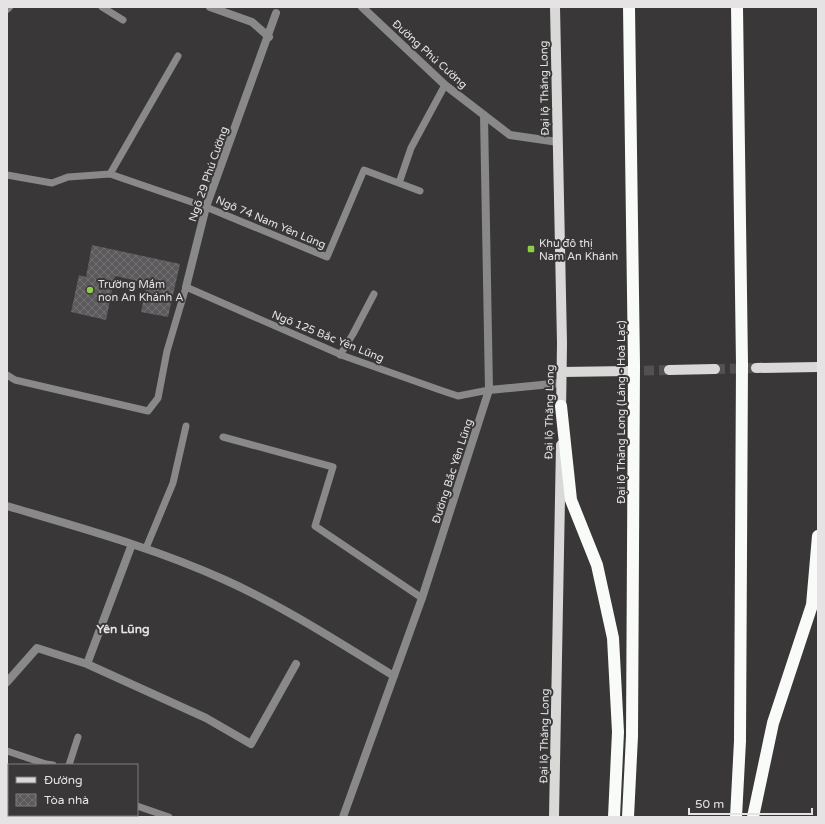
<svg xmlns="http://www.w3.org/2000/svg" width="825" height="824" font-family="'Varela Round',sans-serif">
<defs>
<pattern id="building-cross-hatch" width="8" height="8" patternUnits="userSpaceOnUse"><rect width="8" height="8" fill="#5c5a5c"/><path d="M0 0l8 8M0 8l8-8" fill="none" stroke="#737273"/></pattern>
</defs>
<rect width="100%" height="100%" fill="#393738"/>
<!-- building -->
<path fill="url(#building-cross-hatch)" d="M92,245L180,264L168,317L141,312L147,283L115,276L106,320L71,312L79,275L86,277Z"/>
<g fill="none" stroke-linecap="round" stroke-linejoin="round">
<!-- primary-tunnel -->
<path stroke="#535152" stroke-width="10" stroke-dasharray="10 5" stroke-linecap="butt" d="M715,369L756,368
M629,371L669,370"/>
<!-- lane -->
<path stroke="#888988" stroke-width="7" d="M102,7L123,20
M110,174L178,56
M7,175L52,183L68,177L110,174L206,207L327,257L364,170L420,191
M399,183L411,148L445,85
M340,355L353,334L374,294
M7,375L15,380L148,411L158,398L167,351L186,287L344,356L440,390L458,396L489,390
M223,437L333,467L315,526L422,598
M146,548L173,483L186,426
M7,751L46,764L53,765
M69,765L78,737
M137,806L169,817"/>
<!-- street -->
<path stroke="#888988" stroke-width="8" d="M210,7L252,22L269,37
M362,7L445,85L510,135L558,142
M7,9L9,7
M186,287L206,207L276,13
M489,390L562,383
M7,506C81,528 155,548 225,580C283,606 340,643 394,676
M87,664L132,544
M7,682L37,648L87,664L206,718L251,744L296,664
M343,817L422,598L489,390L484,115"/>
<!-- primary -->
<path stroke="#d9dad8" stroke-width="10" d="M555,7L562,343L561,413
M756,368L818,367
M669,370L715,369
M562,372L629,371
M554,817L561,445"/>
<!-- highway -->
<path stroke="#f9fbf8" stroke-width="12" d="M561,406L571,500L597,565L613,638L618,732L614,817
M628,817L632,736L634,365L629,7
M736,817L740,741L742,364L737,7
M753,817L773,723L812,605L818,536"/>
</g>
<!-- markers -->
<g fill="#8dce44" stroke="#393738" stroke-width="1.5">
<rect x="527" y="245" width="8" height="8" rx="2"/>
<circle cx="90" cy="290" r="4"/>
</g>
<g text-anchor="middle" stroke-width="4" stroke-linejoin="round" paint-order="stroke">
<!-- street labels -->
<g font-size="11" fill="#e5e3e4" stroke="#393738">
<text transform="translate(430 54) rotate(42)" y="4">Đường Phú Cường</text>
<text transform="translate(544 88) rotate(-91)" y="4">Đại lộ Thăng Long</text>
<text transform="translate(208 174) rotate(-71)" y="4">Ngõ 29 Phú Cường</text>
<text transform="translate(271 222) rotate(23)" y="4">Ngõ 74 Nam Yên Lũng</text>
<text transform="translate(328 336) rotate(22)" y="4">Ngõ 125 Bắc Yên Lũng</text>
<text transform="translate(549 412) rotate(-89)" y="4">Đại lộ Thăng Long</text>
<text transform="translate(621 412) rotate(-90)" y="4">Đại lộ Thăng Long (Láng - Hoà Lạc)</text>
<text transform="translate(452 471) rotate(-72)" y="4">Đường Bắc Yên Lũng</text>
<text transform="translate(544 736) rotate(-89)" y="4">Đại lộ Thăng Long</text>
</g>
<!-- poi labels -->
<g font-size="11" fill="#e5e3e4" stroke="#393738" text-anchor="start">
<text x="539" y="247">Khu đô thị<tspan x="539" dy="13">Nam An Khánh</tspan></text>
<text x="98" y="288">Trường Mầm<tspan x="98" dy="13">non An Khánh A</tspan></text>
</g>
<!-- neighbourhood labels -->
<g font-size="12" font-weight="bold" fill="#e5e3e4" stroke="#393738">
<text x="123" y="633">Yên Lũng</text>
</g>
</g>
<!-- border -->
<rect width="825" height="824" fill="none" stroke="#e5e3e4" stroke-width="16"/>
<!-- legend -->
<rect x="8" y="764" width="130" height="52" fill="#393738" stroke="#7e7c7d"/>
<rect x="16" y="777" width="20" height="6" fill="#d9dad8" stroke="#7e7c7d"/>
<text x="44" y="784" font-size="12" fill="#e5e3e4">Đường</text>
<rect x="16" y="794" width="20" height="12" fill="url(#building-cross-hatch)" stroke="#7e7c7d"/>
<text x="44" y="804" font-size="12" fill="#e5e3e4">Tòa nhà</text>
<!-- scale -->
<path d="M689 808v6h123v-6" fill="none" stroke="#e5e3e4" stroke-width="2"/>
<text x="695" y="808" font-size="12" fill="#e5e3e4" stroke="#393738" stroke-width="3" paint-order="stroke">50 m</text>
</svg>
